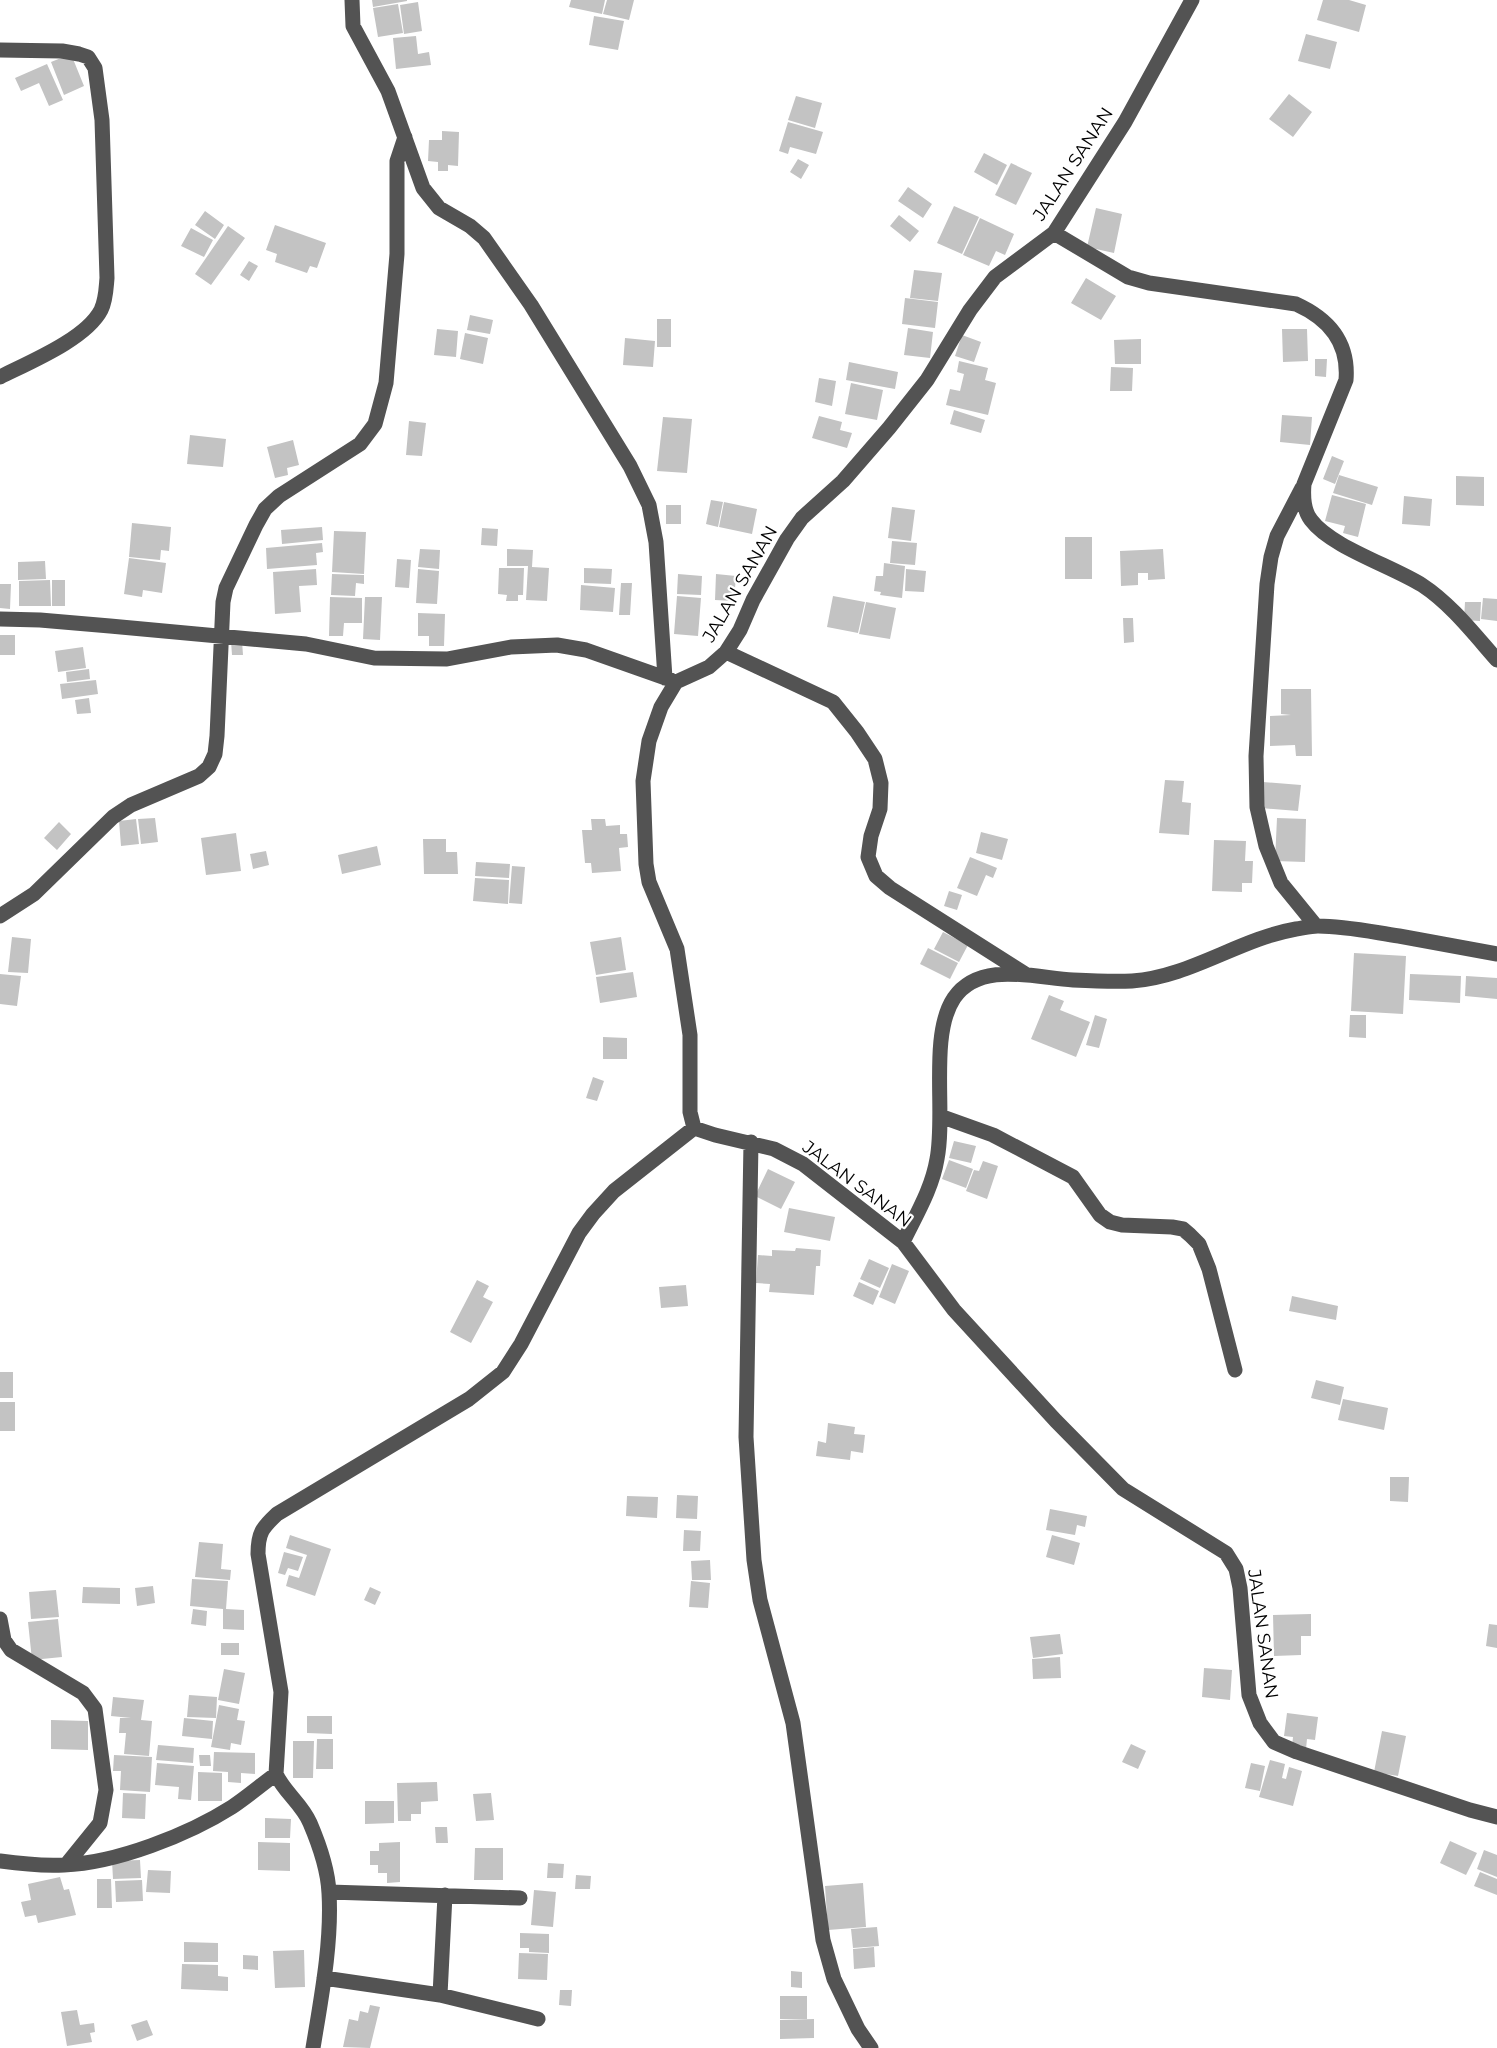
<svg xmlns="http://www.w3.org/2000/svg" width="1497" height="2048" font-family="Montserrat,sans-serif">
<rect width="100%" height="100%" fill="#fff"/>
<!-- building -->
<path fill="#c3c3c3" d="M372,0H407V1L373,7Z
M571,0H605L602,14L569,7Z
M607,0H634L629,20L603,14Z
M1323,0H1349L1366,5L1359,32L1317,20Z
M418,2L422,31L404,34L400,5Z
M398,4L403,33L378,37L373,8Z
M594,16L624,21L618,50L589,45Z
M1306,34L1337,42L1330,69L1298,61Z
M416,36L418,54L429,52L431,65L396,69L393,38Z
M71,54L84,86L64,95L51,62Z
M47,64L63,100L49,106L39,83L21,91L15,78Z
M1289,94L1312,112L1293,137L1269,119Z
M796,96L822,103L815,128L788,120Z
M788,122L823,132L816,154L790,147L788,154L779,151Z
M442,131L459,132L458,166L448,165V171H438V162L428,161L429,140H442Z
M984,153L1007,165L997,185L974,172Z
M798,159L809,165L801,179L790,172Z
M1011,163L1032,173L1016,205L995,195Z
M908,187L932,204L923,218L898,201Z
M954,206L979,217L962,254L937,243Z
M1096,208L1122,214L1114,253L1087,247Z
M205,211L224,225L215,239L195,225Z
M899,215L919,231L910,242L890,226Z
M980,218L1014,234L1005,255L996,251L989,266L963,255Z
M275,225L326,243L317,268L310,266L307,273L275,262L277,254L266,250Z
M228,226L245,238L211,285L195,274Z
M191,228L213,240L204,257L181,246Z
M249,261L258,266L249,281L240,275Z
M914,270L942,273L938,301L910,298Z
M1086,278L1116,296L1101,320L1071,303Z
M905,298L938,302L935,328L902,324Z
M470,315L493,320L490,334L467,330Z
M657,319H671V347H657Z
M908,328L933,332L930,358L904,355Z
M437,329L458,331L456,357L434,355Z
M1282,329H1307L1308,361L1283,362Z
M465,333L488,338L483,364L460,359Z
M962,335L981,342L974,362L955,356Z
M625,338L655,341L653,367L623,365Z
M1141,339V364H1115L1114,340Z
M1315,359H1327L1326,377L1315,376Z
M959,361L988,368L985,380L996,383L988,415L946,405L950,389L960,391L964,374L957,372Z
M849,362L898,372L895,389L846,380Z
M1111,367L1133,368L1132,391H1110Z
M819,378L836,381L832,406L815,402Z
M851,383L883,390L877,420L845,414Z
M954,410L985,420L981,433L950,424Z
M1282,415L1312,417L1310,445L1280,442Z
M819,416L842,422L840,430L852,433L847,448L812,438Z
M663,417L692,419L687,473L657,471Z
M409,421L426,423L422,456L406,455Z
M190,435L226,439L223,467L187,464Z
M293,440L299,465L287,468L288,475L275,478L267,447Z
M1332,456L1344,461L1335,484L1323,479Z
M1339,475L1378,487L1372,505L1333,493Z
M1456,476L1484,477V506L1456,505Z
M1332,495L1366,504L1358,537L1343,533L1345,526L1325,521Z
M1404,496L1432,499L1430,526L1402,524Z
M711,500L723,502L718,527L706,524Z
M724,502L757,509L752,534L719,527Z
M666,505H681V524H666Z
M892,507L915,510L911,541L888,538Z
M132,523L171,527L169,551L161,550L160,560L129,557Z
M322,527L323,540L282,544L281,530Z
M482,528L498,529L497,546L481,545Z
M334,531L366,532L364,574L332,572Z
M1065,537H1092V579H1065Z
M892,541L917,543L915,565L890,563Z
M322,543L323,552L316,553L317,565L267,569L266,548Z
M420,549L440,550L439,569L418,567Z
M507,549L533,550L532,567L549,568L547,601L526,600L528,566H507Z
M1163,549L1165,579L1148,580V573H1138V585L1121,586L1120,551Z
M129,558L166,563L162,593L143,590L142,597L124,594Z
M397,559L411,560L409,588L395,587Z
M45,561L46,579L18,580V562Z
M884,563L905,566L902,598L880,595L881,592L874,591L876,576H883Z
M499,568H524L523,595H518V601H506L507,595L498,594Z
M584,568L612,569L611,584L584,583Z
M316,569L317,585L299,586L301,612L275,614L273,572Z
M418,569L439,571L437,604L416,603Z
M906,569L926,571L924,592L905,591Z
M332,574L364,575V584L356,583L355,596L331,595Z
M678,574L702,576L701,595L677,594Z
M716,574L736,576L734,601L715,600Z
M50,580L51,606H19V581Z
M52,580H65V606H52Z
M621,583H632L630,615H619Z
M0,584H11L10,609L0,608Z
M581,585L615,588L613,612L580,610Z
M677,596L701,598L698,636L674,634Z
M833,596L865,602L858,633L827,627Z
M330,597L362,598V623H344L343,636H329Z
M365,597H382L380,640L363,639Z
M1483,598L1497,599V621L1481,619Z
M866,602L896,608L890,639L859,634Z
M1465,602H1481L1480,621L1464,620Z
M418,613L445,614L444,646H429V636H418Z
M1123,618H1133L1134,642L1124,643Z
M0,635H15V655H0Z
M231,641H242L243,655H232Z
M83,647L86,668L58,672L55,651Z
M89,669L90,679L67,682L66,672Z
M96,680L98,694L62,699L60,684Z
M1281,689H1311L1312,756H1296L1295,745L1270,746V716L1291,715L1281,714Z
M89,698L91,713L77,714L75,700Z
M1165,780L1184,781L1182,802L1191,803L1189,835L1159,833Z
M1263,782L1301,785L1298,811L1261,808Z
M155,818L158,842L141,844L138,819Z
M1277,818L1306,819L1305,862L1275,861Z
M136,819L139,844L121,846L119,821Z
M591,819H605L606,826L620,825V834H627L628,847L619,848L621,871L592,873L591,863H585L582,830H592Z
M59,822L71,834L57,850L44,838Z
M981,832L1008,839L1002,860L976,853Z
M236,833L241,871L206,875L201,838Z
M423,839H446V852H457L458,874H424Z
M1214,840L1246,841L1245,861H1253L1252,883H1242V892L1212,891Z
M377,846L381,865L342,874L338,855Z
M266,851L269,865L253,869L250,854Z
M970,857L997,868L993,878L986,875L977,896L957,888Z
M476,862L510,864L509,878L475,876Z
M512,866L525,867L522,904L509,903Z
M475,878L509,880L508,904L473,901Z
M949,891L962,895L957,910L944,906Z
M943,932L968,945L959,962L934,949Z
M12,937L31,939L28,973L8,972Z
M621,937L626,970L596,975L590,942Z
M928,948L958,963L950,979L920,964Z
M1354,953L1406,956L1403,1014L1351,1011Z
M633,972L637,997L600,1003L596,977Z
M0,974L21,976L17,1006L0,1004Z
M1410,974L1461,976L1460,1003L1409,1000Z
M1466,976L1497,978V999L1465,996Z
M1049,995L1064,1001L1060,1010L1090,1022L1076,1057L1031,1039Z
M1095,1015L1107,1019L1099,1048L1086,1045Z
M1350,1015H1366V1038L1349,1037Z
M603,1037L627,1038V1059H603Z
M593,1077L604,1081L597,1101L586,1098Z
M954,1141L976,1146L971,1163L949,1158Z
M949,1160L973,1169L966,1188L942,1179Z
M983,1161L998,1166L987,1199L966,1191L974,1170L979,1171Z
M768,1169L795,1182L781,1209L755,1196Z
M789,1208L835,1217L830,1241L784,1232Z
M796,1248L821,1250L820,1266H816L814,1295L769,1292L770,1284L756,1283L758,1255L772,1256V1250L795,1251Z
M869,1259L889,1268L880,1288L860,1279Z
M892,1264L909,1271L895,1304L879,1297Z
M477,1280L489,1286L483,1297L493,1302L471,1343L450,1332Z
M859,1282L879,1291L873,1305L853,1296Z
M686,1285L688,1306L661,1308L659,1287Z
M1292,1296L1338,1306L1336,1320L1289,1311Z
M0,1372H13V1398H0Z
M1316,1380L1344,1387L1340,1405L1311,1398Z
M1343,1399L1388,1408L1384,1430L1338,1420Z
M0,1402H15V1431H0Z
M828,1423L855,1427L854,1434L865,1435L863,1453L851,1451L850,1460L816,1456L818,1441L826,1443Z
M1390,1477H1409L1408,1502L1390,1501Z
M677,1495L698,1496L697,1519L676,1518Z
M627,1496L658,1497L657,1518L626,1516Z
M1050,1509L1087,1516L1085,1527L1077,1525L1075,1535L1046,1530Z
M684,1530L701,1531L700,1551H683Z
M290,1535L331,1549L315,1596L286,1586L289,1575L299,1578L307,1555L286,1548Z
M1052,1535L1080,1543L1074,1565L1046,1557Z
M199,1542L223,1544L221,1569L231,1570L230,1580L195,1577Z
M284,1552L303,1557L298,1571L288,1568L285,1575L278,1573Z
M710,1560L711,1580H692L691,1561Z
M192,1579L228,1581L226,1609L244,1610V1630L223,1629V1609L190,1606Z
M691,1581L710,1583L708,1608L689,1607Z
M153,1586L155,1603L137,1606L135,1588Z
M83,1587L120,1588V1604L82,1603Z
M370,1587L381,1592L375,1605L364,1600Z
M56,1590L59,1617L31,1619L29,1592Z
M193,1609L207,1611L206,1626L191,1624Z
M1311,1614V1636H1301V1655L1274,1656L1273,1615Z
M58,1619L62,1657L32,1660L28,1622Z
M1489,1624L1497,1625V1648L1486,1646Z
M1060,1634L1063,1654L1033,1658L1030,1637Z
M221,1643H239V1655H221Z
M1060,1657L1061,1678L1033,1679L1032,1659Z
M1204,1668L1232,1670L1230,1700L1202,1697Z
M224,1669L245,1673L239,1704L218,1700Z
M189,1695L217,1697L216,1718L187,1717Z
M113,1697L144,1700L141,1720L152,1721L149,1756L124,1754L126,1733H119L120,1718H131L111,1716Z
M219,1705L239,1709L237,1720L245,1721L241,1745L231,1743L230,1750L211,1747Z
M1287,1713L1318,1717L1315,1740L1307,1739L1306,1749L1292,1747L1293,1737L1284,1736Z
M307,1716H332V1734L307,1733Z
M184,1718L213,1721L212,1739L182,1736Z
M51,1720L88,1721V1750L51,1749Z
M1382,1731L1406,1736L1398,1776L1374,1772Z
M317,1739H333V1769H316Z
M293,1741H314L313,1778H293Z
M1131,1744L1146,1751L1138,1769L1122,1762Z
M158,1745L194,1748L193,1763L156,1760Z
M214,1752L255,1753V1774L241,1773V1783L228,1782V1772L213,1771Z
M114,1755L152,1757L150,1792L120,1790L121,1771H113Z
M199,1755H210L211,1766H200Z
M1270,1760L1285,1764L1282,1778L1286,1779L1289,1767L1302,1771L1293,1806L1259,1797Z
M157,1763L194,1766L191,1800L178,1799L179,1787L155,1785Z
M1251,1763L1265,1766L1260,1791L1245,1788Z
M198,1772L222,1773V1801H198Z
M437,1782L438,1801L421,1802V1814H411V1821H398L397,1783Z
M123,1793L146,1794L145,1819L122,1818Z
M491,1793L494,1820L476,1821L473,1794Z
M365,1801H394V1823L365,1824Z
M265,1818L291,1819L290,1838H265Z
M435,1827H447L448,1843H436Z
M1450,1841L1477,1853L1466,1875L1440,1863Z
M258,1842L290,1843V1871L258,1870Z
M400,1842V1882L387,1883V1873H378V1865H370V1851H379V1843Z
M475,1848H503V1880H474Z
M1484,1850L1497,1855V1877L1477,1869Z
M140,1860L141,1878L113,1879L112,1861Z
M548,1863L564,1864L563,1878H547Z
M148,1870L171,1871L170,1893L146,1892Z
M1480,1872L1497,1879V1895L1474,1886Z
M576,1875L591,1876L590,1889H575Z
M60,1877L64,1890L69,1889L76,1915L38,1923L36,1915L25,1917L21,1902L31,1900L28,1884Z
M97,1879H111L112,1908H97Z
M142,1880L143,1901L116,1902L115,1881Z
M863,1883L866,1927L828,1930L825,1886Z
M534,1890L556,1892L553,1927L531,1925Z
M877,1927L879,1946L853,1948L851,1929Z
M520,1933L549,1934V1953L529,1952V1948H520Z
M184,1942L218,1943V1962H184Z
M874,1947L875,1967L854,1969L853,1949Z
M304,1950L305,1987L275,1988L273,1951Z
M519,1953L548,1954L547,1980L518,1979Z
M243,1955L258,1956V1970L243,1969Z
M182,1964L218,1965V1976L228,1977V1991L181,1989Z
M791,1971L802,1972V1988L791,1987Z
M560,1990H572L571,2006L559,2005Z
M780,1996H807V2019H780Z
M370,2005L380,2007L370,2048L343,2047L349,2019L358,2021L360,2011L368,2013Z
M77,2010L80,2025L94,2023L95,2032L90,2033L92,2042L67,2046L61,2012Z
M814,2019V2038L780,2039V2020Z
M147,2020L153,2035L137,2041L131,2025Z"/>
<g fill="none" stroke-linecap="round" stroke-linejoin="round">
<!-- minor -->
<path stroke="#535353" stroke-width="15" d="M352,0L353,26L388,91L423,188L439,208L470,226L484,238L531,305L630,466L649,505L656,542L665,678
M1192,0L1125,122L1054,233L995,277L970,310L927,380L889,428L843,481L802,518L787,539L753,600L740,630L726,652L709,667L676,682L661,707L649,741L643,781L646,864L649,882L677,949L690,1035V1112L694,1128L715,1135L774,1149L803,1164L903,1242L954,1310L1056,1421L1123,1489L1226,1553L1236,1569L1240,1588L1249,1695L1260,1723L1274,1742L1297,1752L1470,1810L1497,1817
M0,50L62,51L79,54L88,57L95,68L102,120L107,278C106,289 106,300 101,310C86,339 30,362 0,377
M1054,233L1128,277L1149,283L1296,304C1329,319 1349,342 1346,380L1304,484C1303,496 1303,510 1311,520C1331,547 1392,566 1422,585C1451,604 1474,634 1497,660
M1302,488L1277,536L1271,557L1267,584L1256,756L1257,807L1266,846L1281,883L1316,926
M0,619L40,620L110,626L306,644L374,658L447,659L511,647L557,645L586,650L671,680
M726,652L833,702L857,732L875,759L881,783L880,809L871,836L868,857L876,876L890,888L1027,975
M0,916L34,894L113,817L131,805L199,776L209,767L215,754L217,736L223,602L226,588L256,525L265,509L279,496L360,444L375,424L386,383L397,254V161L405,137
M940,1116L993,1135L1073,1177L1100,1215L1110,1222L1122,1225L1172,1227L1183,1229L1190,1235L1199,1244L1209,1269L1235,1370
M751,1142L746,1437L754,1560L760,1600L793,1723L823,1940L834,1979L858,2029L871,2048
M903,1242C916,1215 932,1189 937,1159C946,1113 929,1035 954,998C980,960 1036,978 1073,980C1093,981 1113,982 1132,981C1190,977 1239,939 1296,929C1303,928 1311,926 1318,926C1345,926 1372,932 1399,936C1432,942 1464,948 1497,954
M0,1619L4,1640L11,1650L83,1693L95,1709L106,1790L100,1823L66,1865
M0,1861C21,1864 42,1866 64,1865C116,1863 188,1835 232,1807C247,1797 261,1785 276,1774
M329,1892L520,1898
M324,1978L440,1995L538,2019
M440,1995L445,1895
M313,2048C321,1999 332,1943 329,1893C328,1870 319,1844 310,1823C302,1804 284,1792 276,1774L281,1692L258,1554C258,1533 262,1528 277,1514L469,1399L503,1372L521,1344L579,1233L593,1214L614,1191L694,1128"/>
</g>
<g text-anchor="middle" stroke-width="4.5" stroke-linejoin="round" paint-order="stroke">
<!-- street labels -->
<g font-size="18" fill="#000" stroke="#fff">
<text transform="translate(1073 164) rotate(-57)" y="6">JALAN SANAN</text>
<text transform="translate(740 584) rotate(-60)" y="6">JALAN SANAN</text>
<text transform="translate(857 1184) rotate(37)" y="6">JALAN SANAN</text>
<text transform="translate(1263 1634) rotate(82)" y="6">JALAN SANAN</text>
</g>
</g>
</svg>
